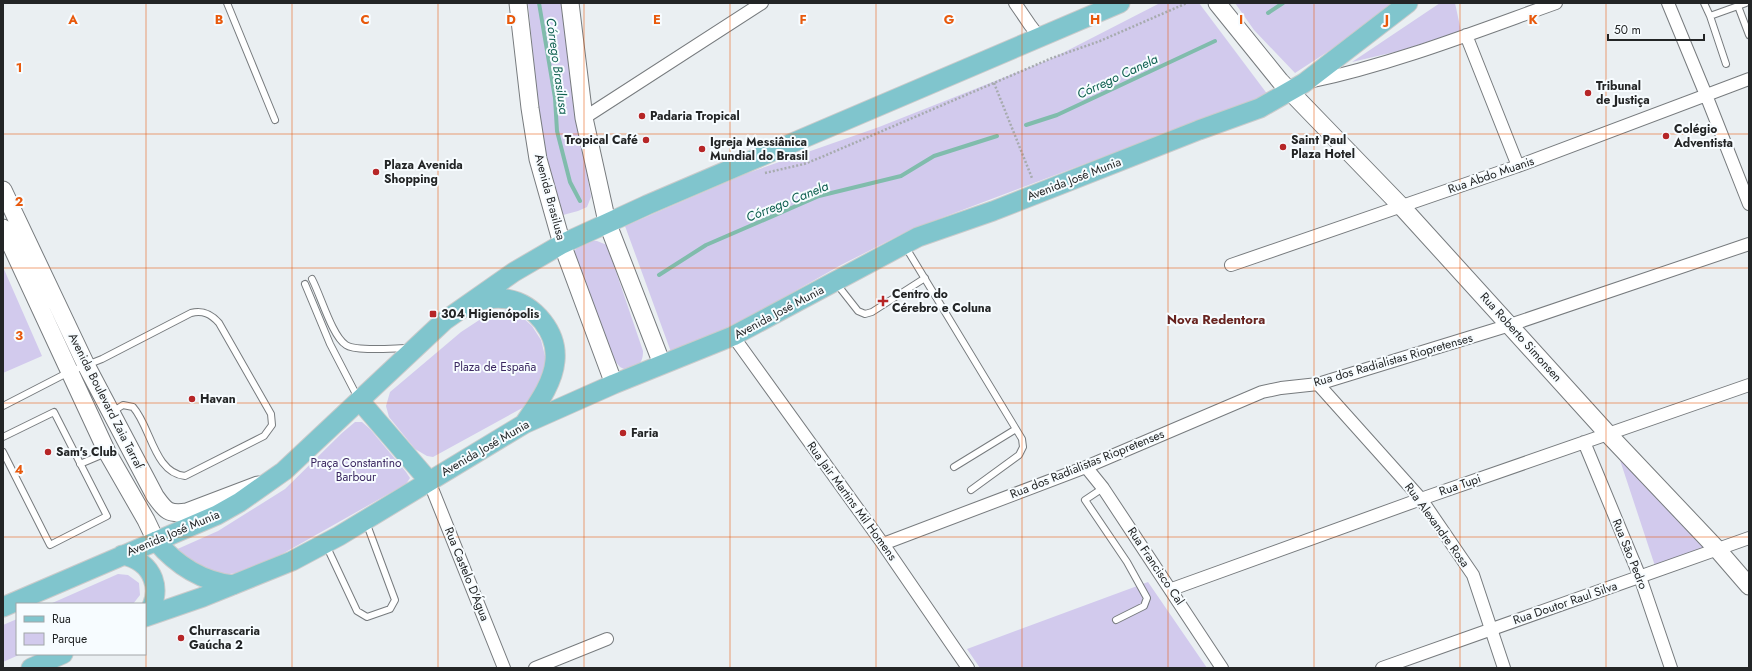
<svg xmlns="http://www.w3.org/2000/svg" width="1752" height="671" font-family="Jost,sans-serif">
<rect width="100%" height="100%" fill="#eaeff2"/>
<!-- green -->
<path fill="#d2caed" d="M528,3H563L580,132L591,197L587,207L578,211L563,215L555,201L540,125Z
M1160,3H1199L1268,95L912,229L841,265L728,329L671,352L625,226L748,173L879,127L1051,59Z
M1235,3H1394L1335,47L1295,73L1254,30Z
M1440,3H1455L1461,31L1399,51L1352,62Z
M587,240L597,241L607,245L643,351C643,364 638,366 626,370L620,367L615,361L573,253L580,244Z
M3,267L42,356L3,373Z
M507,310L521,316L532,326L541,340L546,360L545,371L529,403L524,407L433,457L427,456L415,449L389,417L386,406L390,392L461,332L493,311Z
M355,422H362L370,429L406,472L410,478L406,484L261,566C243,572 222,579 203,570C193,566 183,557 173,551L218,531L285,489L342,433Z
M1615,445L1707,547L1655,566Z
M118,574L128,575L139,583L140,595L133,604H50Z
M1148,582L1207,668H980L967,649Z
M17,619V654H21L3,662V625Z"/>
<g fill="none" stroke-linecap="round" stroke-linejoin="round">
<!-- stream -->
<path stroke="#80bcac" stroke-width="4" d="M539,3L555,98L557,131L570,182L580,201
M1268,13L1283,3
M1026,125L1057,115L1215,41
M659,275L706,245L819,196L901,176L934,156L997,136"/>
<!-- lane casing -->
<g stroke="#777b7e" stroke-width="8">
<path id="lane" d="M227,3L275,120
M1704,3L1710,16
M1746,3L1738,6L1749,35
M1726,64L1710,16L1738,6
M905,246L1022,439L1023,447L1019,455L971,490
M312,279C321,296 332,336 346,345C356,352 395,348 408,348
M836,283L858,311L865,314L872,312L925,278
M305,284L330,344L358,398
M3,406L69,372L102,359L191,313C203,310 211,314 219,323L271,414L272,425L264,436L185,476C154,473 151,427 133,407L123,405L112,412
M3,437L54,412L107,516L50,545L3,452
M80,464L106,453
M954,467L1016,429
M1103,488L1085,500L1127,562L1147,598L1144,606L1116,620
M326,545L357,611L367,617L390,609L395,600L366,522"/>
</g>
<!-- street casing -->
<g stroke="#777b7e" stroke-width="14">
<path id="street" d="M1015,3L1030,25L1040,38
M1668,3L1706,95L1749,204
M1466,35L1518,166
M1309,82C1394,64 1475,32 1556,3
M584,118L762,3
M1231,265L1518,166L1749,79
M733,336L883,544L968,668
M1318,384L1421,499L1473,575L1504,668
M1584,442L1640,577L1671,668
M1086,467L1103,488L1222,668
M429,481L504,668
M883,544L1086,467L1262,392L1281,388L1318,384L1510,325L1749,244
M1172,589L1421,499L1749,385
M535,668L607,639
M1382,668L1749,538"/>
</g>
<!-- secondary casing -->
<g stroke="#777b7e" stroke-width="19">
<path id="secondary" d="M518,3L530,108L538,159L562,244L614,384
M570,3L584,118L607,222L662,364
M1217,3L1280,81L1401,206L1608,434L1717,549L1749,586
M3,190L86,365L155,496C165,510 168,515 187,512L258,485
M3,228L107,452L146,520L156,541"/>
</g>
<!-- primary casing -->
<g stroke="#cacbcb" stroke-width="21">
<path id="primary" d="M474,302C485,299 496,297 507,299C535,304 558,333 555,361C553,384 536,406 524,424
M360,401L429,481
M156,541C177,566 201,581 233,585
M122,555C154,561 165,592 145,617
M3,607L217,515L240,502L284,471L444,321L514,272L562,244L647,205L1120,3
M145,617L203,597L292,561L339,536L524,424L614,384L733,336L918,237L993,211L1199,130L1260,108L1304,83L1408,3
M31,668L63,654"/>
</g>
<!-- path -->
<path stroke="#a7abae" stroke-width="2.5" stroke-dasharray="2 2" stroke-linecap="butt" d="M994,83L1032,178
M765,173L804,164L824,156L1052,58L1100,41L1187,3"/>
<!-- lane -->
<use href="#lane" stroke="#fff" stroke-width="6"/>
<!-- street -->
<use href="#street" stroke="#fff" stroke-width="12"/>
<!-- secondary -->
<use href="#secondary" stroke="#fff" stroke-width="17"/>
<!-- primary -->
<use href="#primary" stroke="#80c5cd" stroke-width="19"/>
</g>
<!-- grid -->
<path fill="none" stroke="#e8590c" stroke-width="1" stroke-opacity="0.55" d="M146,3V668M292,3V668M438,3V668M584,3V668M730,3V668M876,3V668M1022,3V668M1168,3V668M1314,3V668M1460,3V668M1606,3V668M3,134H1749M3,268H1749M3,403H1749M3,537H1749"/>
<!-- markers -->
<g fill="#b62627" stroke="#f7fcff" stroke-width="1.5">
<circle cx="1588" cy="93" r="4"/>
<circle cx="642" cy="116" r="4"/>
<circle cx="1666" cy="136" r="4"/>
<circle cx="646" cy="140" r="4"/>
<circle cx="1283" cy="147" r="4"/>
<circle cx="702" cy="149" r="4"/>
<circle cx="376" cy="172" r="4"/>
<path d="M881 295h4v4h4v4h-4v4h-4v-4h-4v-4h4z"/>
<rect x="429" y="310" width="8" height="8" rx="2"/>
<circle cx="192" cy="399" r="4"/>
<circle cx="623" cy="433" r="4"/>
<circle cx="48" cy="452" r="4"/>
<circle cx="181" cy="638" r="4"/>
</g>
<g text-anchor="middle" stroke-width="4" stroke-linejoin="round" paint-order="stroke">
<!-- poi labels -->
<g font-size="12" font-weight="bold" fill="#232526" stroke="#f7fcff" text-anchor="start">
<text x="1596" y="90">Tribunal<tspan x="1596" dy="14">de Justiça</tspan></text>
<text x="650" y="120">Padaria Tropical</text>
<text x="1674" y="133">Colégio<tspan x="1674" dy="14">Adventista</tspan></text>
<text x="638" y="144" text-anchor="end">Tropical Café</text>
<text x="1291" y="144">Saint Paul<tspan x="1291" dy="14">Plaza Hotel</tspan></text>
<text x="710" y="146">Igreja Messiânica<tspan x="710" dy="14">Mundial do Brasil</tspan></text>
<text x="384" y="169">Plaza Avenida<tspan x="384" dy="14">Shopping</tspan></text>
<text x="892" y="298">Centro do<tspan x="892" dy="14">Cérebro e Coluna</tspan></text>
<text x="441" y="318">304 Higienópolis</text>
<text x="200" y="403">Havan</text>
<text x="631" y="437">Faria</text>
<text x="56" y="456">Sam's Club</text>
<text x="189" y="635">Churrascaria<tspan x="189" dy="14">Gaúcha 2</tspan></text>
</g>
<!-- street labels -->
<g font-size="12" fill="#232526" stroke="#f7fcff">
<text transform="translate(1491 175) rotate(-19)" y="4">Rua Abdo Muanis</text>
<text transform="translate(1074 179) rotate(-21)" y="4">Avenida José Munia</text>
<text transform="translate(550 197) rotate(75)" y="4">Avenida Brasilusa</text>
<text transform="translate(779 312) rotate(-28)" y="4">Avenida José Munia</text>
<text transform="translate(1521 337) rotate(48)" y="4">Rua Roberto Simonsen</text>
<text transform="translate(1393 360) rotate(-16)" y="4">Rua dos Radialistas Riopretenses</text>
<text transform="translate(106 401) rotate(63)" y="4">Avenida Boulevard Zaia Tarraf</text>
<text transform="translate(485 448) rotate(-30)" y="4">Avenida José Munia</text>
<text transform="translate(1087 464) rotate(-22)" y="4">Rua dos Radialistas Riopretenses</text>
<text transform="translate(1460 485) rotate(-19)" y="4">Rua Tupi</text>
<text transform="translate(852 501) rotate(54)" y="4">Rua Jair Martins Mil Homens</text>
<text transform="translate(1437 525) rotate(54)" y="4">Rua Alexandre Rosa</text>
<text transform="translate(173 533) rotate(-23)" y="4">Avenida José Munia</text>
<text transform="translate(1630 554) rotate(68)" y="4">Rua São Pedro</text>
<text transform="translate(1156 566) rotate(56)" y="4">Rua Francisco Cal</text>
<text transform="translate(467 574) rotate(68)" y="4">Rua Castelo D'Água</text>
<text transform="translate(1565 603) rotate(-19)" y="4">Rua Doutor Raul Silva</text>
</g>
<!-- park labels -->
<g font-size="12" fill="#3b2861" stroke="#f7fcff">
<text x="495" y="371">Plaza de España</text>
<text x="356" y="467">Praça Constantino<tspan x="356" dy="14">Barbour</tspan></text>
</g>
<!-- water labels -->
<g font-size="13" font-style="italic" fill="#106151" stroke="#f7fcff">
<text transform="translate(558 66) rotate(82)" y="5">Córrego Brasilusa</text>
<text transform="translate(1117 76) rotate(-25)" y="5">Córrego Canela</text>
<text transform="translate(787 201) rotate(-22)" y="5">Córrego Canela</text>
</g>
<!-- neighbourhood labels -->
<g font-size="13" font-weight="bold" fill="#68231f" stroke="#f7fcff">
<text x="1216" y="324">Nova Redentora</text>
</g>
</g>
<g font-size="13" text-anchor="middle" font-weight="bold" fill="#e8590c" stroke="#f7fcff" stroke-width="4" stroke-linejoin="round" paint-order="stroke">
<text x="73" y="24">A</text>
<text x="219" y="24">B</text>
<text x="365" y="24">C</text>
<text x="511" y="24">D</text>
<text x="657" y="24">E</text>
<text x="803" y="24">F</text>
<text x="949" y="24">G</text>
<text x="1095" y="24">H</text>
<text x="1241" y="24">I</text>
<text x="1387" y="24">J</text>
<text x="1533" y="24">K</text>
<text x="19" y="72">1</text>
<text x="19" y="206">2</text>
<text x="19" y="340">3</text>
<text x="19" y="474">4</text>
</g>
<!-- border -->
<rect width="1752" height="671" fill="none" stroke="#232526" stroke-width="8"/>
<!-- legend -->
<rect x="16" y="603" width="130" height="52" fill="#f7fcff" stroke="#a2a6a8"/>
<rect x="24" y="616" width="20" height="6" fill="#80c5cd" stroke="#a2a6a8"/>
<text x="52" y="623" font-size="12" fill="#232526">Rua</text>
<rect x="24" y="633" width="20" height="12" fill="#d2caed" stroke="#a2a6a8"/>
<text x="52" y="643" font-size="12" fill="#232526">Parque</text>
<!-- scale -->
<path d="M1608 34v6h96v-6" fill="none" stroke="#232526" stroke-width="2"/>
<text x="1614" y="34" font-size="12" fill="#232526" stroke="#f7fcff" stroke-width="3" paint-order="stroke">50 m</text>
</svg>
